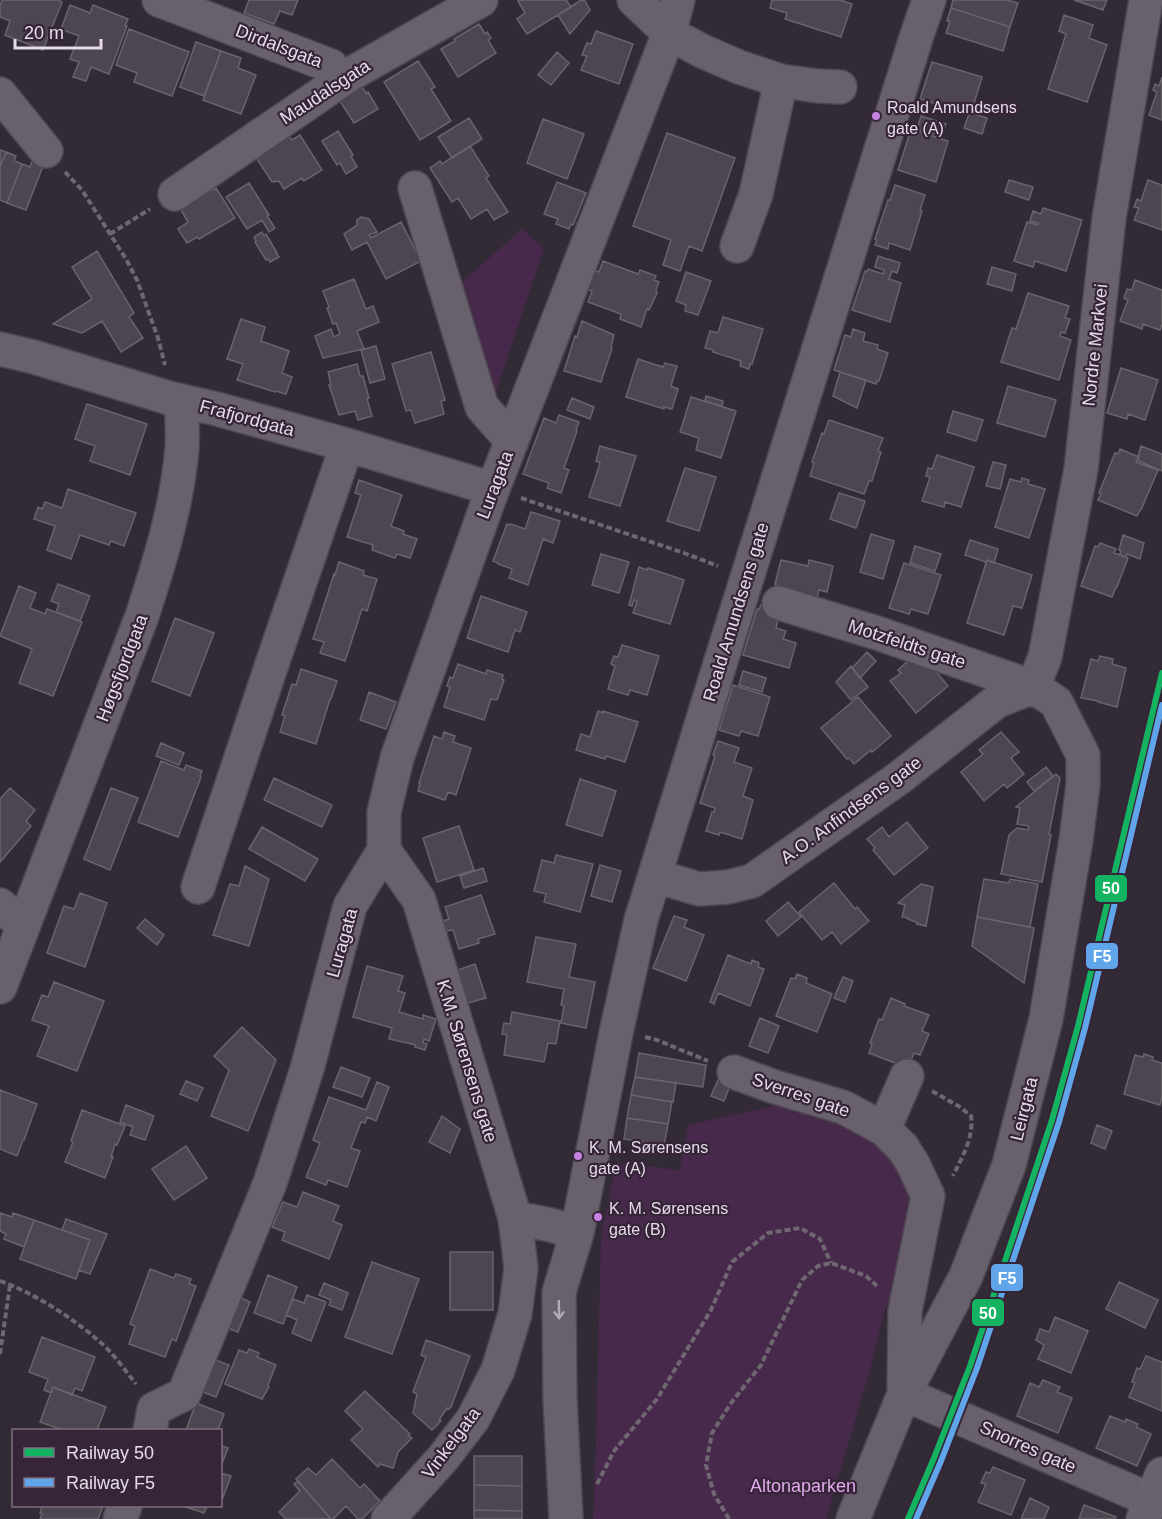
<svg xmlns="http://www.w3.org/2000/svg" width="1162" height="1519" font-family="Helvetica,sans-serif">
<rect width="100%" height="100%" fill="#322a35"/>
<!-- green -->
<path fill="#472a4b" d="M522,229L544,249L496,392L461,283Z
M795,1101L884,1139L922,1212L883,1316L869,1373L826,1519H593L596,1442L601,1238L616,1163L680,1170L688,1125Z"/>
<!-- building -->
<path fill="#4d454f" stroke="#6a636c" stroke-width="1.5" d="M2,0H58L62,2L43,50L5,35L10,21L0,17V6Z
M249,0H298L292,15L280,11L274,24L244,13Z
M519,0H566L571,7L527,34L517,19L525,13L518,1Z
M581,0L585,1L590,10L570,34L558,15Z
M772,0H840L852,4L841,37L785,19L787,13L770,8Z
M953,0H1007L1018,3L1010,27L951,8Z
M1074,0H1107L1103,10Z
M70,5L90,13L93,5L128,19L125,26H127L109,74L91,67L86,81L73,77L79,62L70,59L79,36L61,29Z
M951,8L1010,27L1003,51L946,33L950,21H947Z
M1064,15L1093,25L1089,38L1107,45L1087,102L1048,89L1066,34L1059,31Z
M479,24L485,34L487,32L491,38L488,40L496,53L458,77L441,49L455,41L454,39Z
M129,29L189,52L172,96L134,82L137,73L116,65Z
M596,31L633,44L619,84L581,70L587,56L582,55L587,43L591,44Z
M196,42L221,51L204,96L180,87Z
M221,51L241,58L238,68L256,75L241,114L203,100Z
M557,52L569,63L551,85L538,75Z
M418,61L435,87L431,89L451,121L420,140L384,82Z
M932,62L982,77L971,113L987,118L982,134L964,128L969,114L920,99Z
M1162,77V120L1149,115L1157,92L1153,90L1155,84L1159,86Z
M360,84L366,93L368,92L378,109L354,123L338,98Z
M921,116L946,124L941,136L917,129Z
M469,118L482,139L452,158L438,137Z
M543,119L584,134L567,179L527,163Z
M911,129L948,141L936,182L898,170Z
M338,131L353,155L351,156L357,167L346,174L340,163L337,165L322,141Z
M667,133L735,158L702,251L689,246L680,271L663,265L671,240L633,226Z
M288,135L292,140L300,135L322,170L304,181L302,178L284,189L279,181L272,182L255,156Z
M470,146L489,176L486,178L508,212L494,220L487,209L471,219L458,198L452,202L430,168L440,161L442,164Z
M0,150L6,152L0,167Z
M6,152L16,156L14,161L22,164L7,203L0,200V167Z
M32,162L43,166L26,210L7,203L22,164L30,167Z
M1009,180L1033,187L1029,200L1005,192Z
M1148,180L1162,185V230L1134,220L1139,208L1134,207L1137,199L1141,201Z
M557,182L586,193L573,225L571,224L569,229L556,224L558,219L544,214Z
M249,183L269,215L267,216L275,228L269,232L262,220L247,229L226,197Z
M895,185L925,195L920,210L922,211L910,250L889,243L888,249L875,245L877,240L875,239L888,200H890Z
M216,188L235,218L199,239L197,237L187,243L178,229L188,222L181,210L189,205L187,201L205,190L207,193Z
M1043,208L1082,220L1066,271L1035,261L1033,267L1014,261L1027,222L1038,225V223L1030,221L1033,211L1041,214Z
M361,217L369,219L377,232L369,235L371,238L401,222L421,261L386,279L367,242L352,250L344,234L357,225V220Z
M262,232L264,236L266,234L277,253H276L279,257L270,262L268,259L266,260L255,242L256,241L254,237Z
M97,251L134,313L129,317L143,338L121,352L102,321L82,333L53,324L92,299L72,267Z
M878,256L900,263L897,273L892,271L889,279L901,283L890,322L852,310L865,271L867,272L868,269L883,274L884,270L875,267Z
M603,261L638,274L640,270L656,276L654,280L659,282L656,290L657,293L649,310L647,309L641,327L620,319L621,314L588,302L592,291L586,289L594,270L599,272Z
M992,267L1016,274L1012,291L987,284Z
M686,272L711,281L698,315L685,311L686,305L676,301Z
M354,279L366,309L373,306L379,322L357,331L364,349L323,358L315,336L331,329L334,337L340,334L336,323L333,324L327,308L329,307L323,291Z
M1135,280L1162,290V324L1160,330L1143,324L1142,329L1120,321L1128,300L1124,298L1127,289L1132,290Z
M1028,293L1069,306L1065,318L1070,319L1065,333L1061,332L1060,336L1071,340L1059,380L1001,362L1012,328L1016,329Z
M723,317L763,329L752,364H750L749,369L740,366L741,361L713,352V350L705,348L710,331L718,333Z
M241,319L265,327L261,341L289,351L282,373L292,377L286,394L276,391L275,392L237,380L243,364L227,359Z
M582,321L614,335L611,347L612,348L601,382L564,371L575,336L577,337Z
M853,329L865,333L863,341L878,345L877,349L888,353L879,381H877L876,384L834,370L845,335L851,337Z
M376,346L385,379L370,383L361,350Z
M431,352L445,400L441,401L444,414L415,423L411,410L406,411L392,364Z
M638,359L663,367L665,363L677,366L671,386L678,389L672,409L664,407V409L626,397Z
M357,364L360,376H363L369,398L367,399L372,416L358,420L355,411L339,415L329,385H331L328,372Z
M1121,368L1158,380L1145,420L1128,414L1127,419L1107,413Z
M840,372L866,380L857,408L833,396Z
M1008,386L1056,400L1045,437L997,423Z
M706,396L723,401L722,406L705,401Z
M691,397L736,411L721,458L696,450L699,438L680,432Z
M572,398L594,407L590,419L567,410Z
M87,404L147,424L130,475L90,461L95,446L75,439Z
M953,411L983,420L976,441L947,432Z
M559,415L579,422L576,430L577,431L564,468L569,470L561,493L547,488L549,483L523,474L544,418L556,423Z
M829,420L883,438L878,451L881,452L872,481H869L864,494L810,476L814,463L812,462L822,433L824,434Z
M600,446L636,456L620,506L589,497L600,463L596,461Z
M1141,446L1162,454V471L1137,460Z
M1120,449L1139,457L1136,462L1158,470L1141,510H1140L1137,516L1098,500L1101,494L1099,493L1115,453L1118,454Z
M937,455L974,467L961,507L945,502L944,507L922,501L930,477L926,476L928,468L932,469Z
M993,462L1006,465L1000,489L986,486Z
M685,468L716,477L699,531L667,521Z
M1022,478L1029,480L1028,484L1045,489L1029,538L995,527L1010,479L1021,482Z
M359,480L402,495L391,526L404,531L403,534L417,539L410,558L397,554L395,558L372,550L373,545L347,537L361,495L355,493Z
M68,489L136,513L124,546L111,541L109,545L80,535L71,559L47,550L55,526L34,519L38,507L42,509L45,502L62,508Z
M839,493L865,501L856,528L830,519Z
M531,512L560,521L553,543L543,539L528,585L509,578L512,569L498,564V563L493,561L507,524L510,525L511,524L525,529Z
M871,534L894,541L883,579L860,572Z
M1123,535L1144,543L1140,559L1127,554L1126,557L1120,555L1121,551L1119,550Z
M970,540L998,549L994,563L987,560L986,562L965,555Z
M1100,543L1116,549L1114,553L1128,558L1117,587H1116L1112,597L1081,586L1095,546L1098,547Z
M915,546L941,554L935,571L910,563Z
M601,554L629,562L619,593L592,585Z
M781,560L808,566L809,560L833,566L827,592L819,590L815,604L774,592L776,584H775Z
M987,560L1032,575L1022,608L1013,606L1004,635L967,623Z
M339,562L364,571L363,575L377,579L367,611L362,609L345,661L320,653L324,642L313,639L334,574L335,575Z
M904,563L941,575L928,614L911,609L909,614L889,608Z
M639,567L647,570L648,568L684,580L670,624L633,613L637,601L634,600L632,606L629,605Z
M58,584L90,596L80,621L56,612L59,604L51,601Z
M19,586L36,593L30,608L45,614L47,609L82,622L53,696L19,683L32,649L0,636Z
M481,596L527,612L520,632L515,630L508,652L467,638Z
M761,605L780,611L776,628L786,631L783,639L796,643L789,668L743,655L757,609H759Z
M175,618L214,633L190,696L152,681Z
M622,645L659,656L647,695L630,690L628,695L608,689L615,666L611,664L614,656L618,657Z
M867,652L876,661L860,678L852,668Z
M922,655L948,686L916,713L890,681L901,673L898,670L909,660L912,663Z
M1100,656L1113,659L1112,664L1126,668L1117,707L1098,702V701L1081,698L1091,659L1098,661Z
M458,664L486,674L487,670L503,675L502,679L504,680L497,700L491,699L484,720L444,707L450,687L447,686L450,677L453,678Z
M851,666L868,687L851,700L836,682Z
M301,669L337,681L331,699H330L316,744L280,732L285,716L282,715L292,684L296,685Z
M743,671L766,678L762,692L739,685Z
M733,685L770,697L758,736L741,731L739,736L719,730Z
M369,692L396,702L386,729L360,720Z
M858,697L891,736L872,752L871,750L854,764L849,758L847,759L821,728Z
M598,711L603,713V711L638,722L625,762L606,756L605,759L576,750L581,734L590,737Z
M444,732L455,736L453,742L471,748L456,795L448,792L445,800L418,791L420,783H419L434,736L442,739Z
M1001,732L1019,752L1011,758L1024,774L1007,788L1004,784L984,801L961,772L983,754L979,750Z
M718,741L739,748L734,762L752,768L743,796L753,800L742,839L720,832L719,835L706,831L712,812H714L715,808L700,803L715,756L713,755Z
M161,743L184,753L179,765L156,756Z
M161,761L184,770L186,765L202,771L200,776L201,777L178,837L138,822Z
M1046,767L1053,776L1034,791L1027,782Z
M1056,774L1060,778L1049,834L1051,835L1042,882L1001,874L1009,835L1017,828L1028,830L1029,826L1017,824L1020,808L1016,807Z
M274,778L332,805L322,827L264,800Z
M580,779L616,791L602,836L566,825Z
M10,788L35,810L26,821L31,826L0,862V799Z
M111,788L138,798L110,870L84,859Z
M907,822L928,848L894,875L873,850L875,848L867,839L882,827L889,837Z
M459,826L474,870L437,882L423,838Z
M262,827L318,859L305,881L249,849Z
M556,855L593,864L580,912L544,902L546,894L534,891L542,860L554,863Z
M600,865L621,871L612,902L591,896Z
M245,866L269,879L249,946L213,935L230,884L239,886Z
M483,868L487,881L464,888L460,876Z
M984,879L1009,883L1010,879L1038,884L1030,927L977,917Z
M834,883L855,909L857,907L869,921L841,944L832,932L822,940L799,912Z
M921,884L933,887L926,926L917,924L918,923L908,919V918L902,917L905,905L898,903Z
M80,893L107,903L85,967L47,953L64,906L74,909Z
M481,895L495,934L478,939L479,943L459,949L453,930L447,931L443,921L449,919L445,907Z
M788,902L801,917L778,936L766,921Z
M674,916L687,920L684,927L704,935L686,981L653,968Z
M977,917L1034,928L1024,983L972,946Z
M145,919L164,935L157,945L137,928Z
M536,937L576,944L569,977L595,982L586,1028L561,1023L564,1006L561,1005L564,989L527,982Z
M728,955L751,964L752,960L759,963L758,967L764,969L750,1006L718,993L714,1004L710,1002Z
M475,964L486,998L468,1003L458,970Z
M367,966L403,976L398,991L405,993L399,1012L423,1019V1015L436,1019L429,1041L424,1039L423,1043L427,1044L425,1050L415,1047V1045L412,1044L389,1039L392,1028L353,1017Z
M797,974L807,978L806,983L832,994L817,1032L776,1016L791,978L795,979Z
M843,977L853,981L845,1002L834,998Z
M54,982L104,1001L77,1071L37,1056L49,1026L32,1020L42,995L48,997Z
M891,998L905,1004L904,1006L929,1015L922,1031L929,1034L920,1055L914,1053L908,1068L869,1053L872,1044L870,1043L879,1019L882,1020Z
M512,1012L560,1021L556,1044L548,1043L544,1062L504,1055L507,1035L502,1034L504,1023L510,1024Z
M760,1018L779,1026L768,1053L749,1046Z
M242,1027L276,1060L248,1131L211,1116L229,1070L214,1056Z
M639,1053L706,1065L703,1087L635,1077Z
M1144,1054L1153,1057L1152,1060L1162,1063V1096L1160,1105L1124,1094L1135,1055L1143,1057Z
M341,1067L370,1078L362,1097L333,1087Z
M635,1077L676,1083L673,1102L631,1095Z
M719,1078L731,1083L724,1101L711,1096Z
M186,1081L203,1088L197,1101L180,1094Z
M377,1082L389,1087L376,1121L367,1117L365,1123L361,1122L351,1148L360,1151L347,1187L328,1180L326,1185L306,1177L320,1143L313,1140L329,1097L366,1110Z
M0,1090L37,1104L24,1140H23L17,1156L0,1149Z
M631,1095L672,1102L668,1124L627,1118Z
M126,1105L154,1116L145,1140L130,1135L133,1127L120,1122Z
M82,1110L125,1126L117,1145L115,1144L111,1157H113L105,1178L65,1162L73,1142L71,1141Z
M442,1116L460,1129L450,1153L429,1142Z
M627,1118L668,1124L664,1146L624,1139Z
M1097,1125L1112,1131L1105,1149L1091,1143Z
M186,1146L207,1178L174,1200L152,1169Z
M303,1192L339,1206L333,1221L342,1225L329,1259L282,1240L285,1232L272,1227L283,1202L297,1207Z
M0,1213L12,1217L13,1213L34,1220L24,1247L4,1239L6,1234L0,1231Z
M66,1219L107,1234L90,1274L79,1270L90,1240L62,1230Z
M34,1220L90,1240L76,1279L20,1259Z
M450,1252H493V1310H450Z
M372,1262L419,1279L392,1354L345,1337Z
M150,1269L174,1278L176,1274L191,1279L189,1284L196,1286L176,1341L172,1339L165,1357L129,1344L135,1326L130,1324Z
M268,1275L297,1287L283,1324L254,1313Z
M1119,1282L1158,1300L1145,1328L1106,1309Z
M324,1283L348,1293L342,1310L329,1305L331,1300L319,1295Z
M234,1295L250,1302L238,1332L222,1326Z
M307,1295L326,1302L311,1341L292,1333L297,1320L286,1315L293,1299L304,1303Z
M1055,1317L1088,1331L1071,1373L1038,1359L1044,1345L1036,1340L1040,1329L1049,1332Z
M42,1337L95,1357L82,1391L75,1388L72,1395L53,1387L51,1393L44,1390L48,1379L29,1372Z
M426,1340L470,1356L451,1407L449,1409L447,1408L439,1420L441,1421L432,1430L413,1413L417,1394L413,1392L426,1357L421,1355Z
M249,1349L259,1353L257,1357L276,1365L268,1385L269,1387L262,1399L225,1384L239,1350L247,1353Z
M1146,1356L1162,1362V1411L1129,1397L1135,1383L1132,1382L1137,1368L1140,1369Z
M207,1357L229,1365L216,1397L195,1389Z
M1043,1380L1060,1387L1057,1392L1072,1398L1058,1433L1017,1416L1030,1383L1039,1387Z
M53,1387L106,1407L97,1430H59L60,1429L40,1422Z
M365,1391L410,1434L408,1436L412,1438L398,1452L393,1468L380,1464L378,1467L351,1440L363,1429L345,1411Z
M196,1403L224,1414L218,1430H186Z
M1110,1416L1125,1422L1126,1419L1138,1424L1136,1427L1151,1434L1137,1466L1096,1448Z
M220,1445L228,1448L220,1469Z
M474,1456H522V1486L474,1485Z
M332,1459L360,1488L364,1484L380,1501L362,1519H358L346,1506L333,1519H331L296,1479L308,1468L316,1475Z
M993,1467L1025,1480L1011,1515L978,1502L986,1484L981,1483L986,1472L990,1473Z
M220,1473L231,1476L220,1505Z
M298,1481L331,1519H286L279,1512L300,1491L294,1484Z
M474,1485L522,1486V1511L474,1510Z
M1030,1498L1049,1507L1044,1519H1021Z
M1084,1505L1116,1517L1115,1519H1079Z
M42,1506H103L98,1519H40L42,1514L40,1513Z
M183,1506H207L204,1513Z
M474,1510L522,1511V1519H474Z"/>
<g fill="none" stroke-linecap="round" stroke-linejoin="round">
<!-- minor casing -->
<g stroke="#4e4751" stroke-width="36">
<path id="minor" d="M159,0L331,66
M634,0L669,33L702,51L739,67L781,81L818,86L840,87
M0,94L46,151
M415,188L482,407L512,441
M175,194L349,75L481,0
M737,246L756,194L781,81
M0,349L34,357L169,398L217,409L347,445L493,489
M779,603L877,633L1033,687L1056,702L1083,755V785L1076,840L1046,1019L1009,1165L966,1276L904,1394L853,1519
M1033,687L1045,657L1081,469L1109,218L1146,0
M384,850L419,900L515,1218L551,1225L577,1233
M655,876L699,889L728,887L752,881L899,778L997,701L1033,687
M198,887L272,664L347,445
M0,905L23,925
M0,987L142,616C160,561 177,506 182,448C183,433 182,417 181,401
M734,1072L775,1087L843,1107L884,1129L903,1148L913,1164L928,1196L905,1311L904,1389
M884,1129L907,1076
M904,1394L1151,1500
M150,1430L154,1409L184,1394L270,1183L307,1069L350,906L384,850V812L397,758L488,502L669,33L678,0
M120,1519L125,1506
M388,1519L443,1458L473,1419L498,1370L515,1314L521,1268L515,1218
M566,1519L560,1399L559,1292L577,1233L616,1033L641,920L720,664L916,38L929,0"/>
</g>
<!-- major casing -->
<g stroke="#4e4751" stroke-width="36">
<path id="major" d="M1143,1519L1162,1474"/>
</g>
<!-- path -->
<path stroke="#6e676f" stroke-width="4" stroke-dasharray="6 3" stroke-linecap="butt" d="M65,172L82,190L126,259L137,280L158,338L165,365
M110,234L150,209
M521,498L684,553L718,566
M645,1037L657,1040L708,1061
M932,1091L960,1107L971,1116C974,1138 962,1157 953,1176
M0,1281C34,1293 73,1318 100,1342C113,1353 125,1370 136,1384
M0,1354L10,1285
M597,1484L614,1451L657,1399L711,1310L732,1262L768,1233L800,1228L820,1239L831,1263
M729,1519L714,1494L706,1465L712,1433L731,1403L761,1365L802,1280L818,1266L831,1263L866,1276L879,1288"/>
<!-- minor -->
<use href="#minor" stroke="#68616b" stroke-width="33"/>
<!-- major -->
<use href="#major" stroke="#6a626c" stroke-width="33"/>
<!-- rail-1 casing -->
<g stroke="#362539" stroke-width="10">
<path id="rail-1" d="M908,1519L934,1458L970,1366L1052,1120L1078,1026L1162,673"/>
</g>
<!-- rail-2 casing -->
<g stroke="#362539" stroke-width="10">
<path id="rail-2" d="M916,1519L941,1461L977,1368L1059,1122L1085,1028L1162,705"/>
</g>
<!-- rail-1 -->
<use href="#rail-1" stroke="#13b361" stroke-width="6"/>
<!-- rail-2 -->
<use href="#rail-2" stroke="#60a5e9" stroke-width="6"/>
</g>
<!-- one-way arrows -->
<defs><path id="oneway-shaft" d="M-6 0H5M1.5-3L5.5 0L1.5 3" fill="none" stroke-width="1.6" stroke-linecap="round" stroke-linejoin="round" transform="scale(1.5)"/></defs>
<use stroke="#b4aab6" href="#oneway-shaft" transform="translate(559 1310) rotate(89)"/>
<!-- markers -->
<g fill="#c483df" stroke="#362539" stroke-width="2">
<circle cx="876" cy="116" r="5"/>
<circle cx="578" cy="1156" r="5"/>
<circle cx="598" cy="1217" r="5"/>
</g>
<g text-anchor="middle" stroke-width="4.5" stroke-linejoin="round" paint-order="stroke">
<!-- bus labels -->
<g font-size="16" fill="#e6dbe8" stroke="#362539" text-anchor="start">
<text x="887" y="113">Roald Amundsens<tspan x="887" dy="21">gate (A)</tspan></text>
<text x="589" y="1153">K. M. Sørensens<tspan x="589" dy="21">gate (A)</tspan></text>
<text x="609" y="1214">K. M. Sørensens<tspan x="609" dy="21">gate (B)</tspan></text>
</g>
<!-- street labels -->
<g font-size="18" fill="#e6dbe8" stroke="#362539">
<text transform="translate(279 46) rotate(21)" y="6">Dirdalsgata</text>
<text transform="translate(325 92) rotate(-33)" y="6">Maudalsgata</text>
<text transform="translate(1095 345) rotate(-84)" y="6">Nordre Markvei</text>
<text transform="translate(247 418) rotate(15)" y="6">Frafjordgata</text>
<text transform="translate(495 485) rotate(-69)" y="6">Luragata</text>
<text transform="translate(736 612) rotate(-73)" y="6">Roald Amundsens gate</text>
<text transform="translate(907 644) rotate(18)" y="6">Motzfeldts gate</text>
<text transform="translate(122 668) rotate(-69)" y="6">Høgsfjordgata</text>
<text transform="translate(851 810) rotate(-36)" y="6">A.O. Anfindsens gate</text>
<text transform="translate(342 943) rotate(-74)" y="6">Luragata</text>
<text transform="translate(467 1061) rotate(73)" y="6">K.M. Sørensens gate</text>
<text transform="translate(801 1095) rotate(19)" y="6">Sverres gate</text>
<text transform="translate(1024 1109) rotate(-76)" y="6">Leirgata</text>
<text transform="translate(451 1443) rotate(-53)" y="6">Vinkelgata</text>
<text transform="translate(1028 1447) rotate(24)" y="6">Snorres gate</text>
</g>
<!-- park labels -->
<g font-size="18" fill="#e2a8eb" stroke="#362539">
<text x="803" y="1492">Altonaparken</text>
</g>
</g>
<g stroke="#362539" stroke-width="2">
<rect x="1094" y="874" width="34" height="29" rx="6" fill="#13b361"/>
<rect x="1085" y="942" width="34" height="28" rx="6" fill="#60a5e9"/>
<rect x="990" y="1263" width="34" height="29" rx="6" fill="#60a5e9"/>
<rect x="971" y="1298" width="34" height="29" rx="6" fill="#13b361"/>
</g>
<g font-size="16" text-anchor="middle" font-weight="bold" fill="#fff">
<text x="1111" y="894">50</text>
<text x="1102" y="962">F5</text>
<text x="1007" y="1284">F5</text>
<text x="988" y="1319">50</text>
</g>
<!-- legend -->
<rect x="12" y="1429" width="210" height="78" fill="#362539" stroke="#7c6e7f" stroke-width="1.5"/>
<rect x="24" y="1448" width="30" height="9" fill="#13b361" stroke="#7c6e7f" stroke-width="1.5"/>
<text x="66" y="1459" font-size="18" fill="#e6dbe8">Railway 50</text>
<rect x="24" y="1478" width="30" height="9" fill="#60a5e9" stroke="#7c6e7f" stroke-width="1.5"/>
<text x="66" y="1489" font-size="18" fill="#e6dbe8">Railway F5</text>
<!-- scale -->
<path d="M15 39v9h86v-9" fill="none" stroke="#e6dbe8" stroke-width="3"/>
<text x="24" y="39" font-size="18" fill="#e6dbe8" stroke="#362539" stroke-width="4.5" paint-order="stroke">20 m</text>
</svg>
